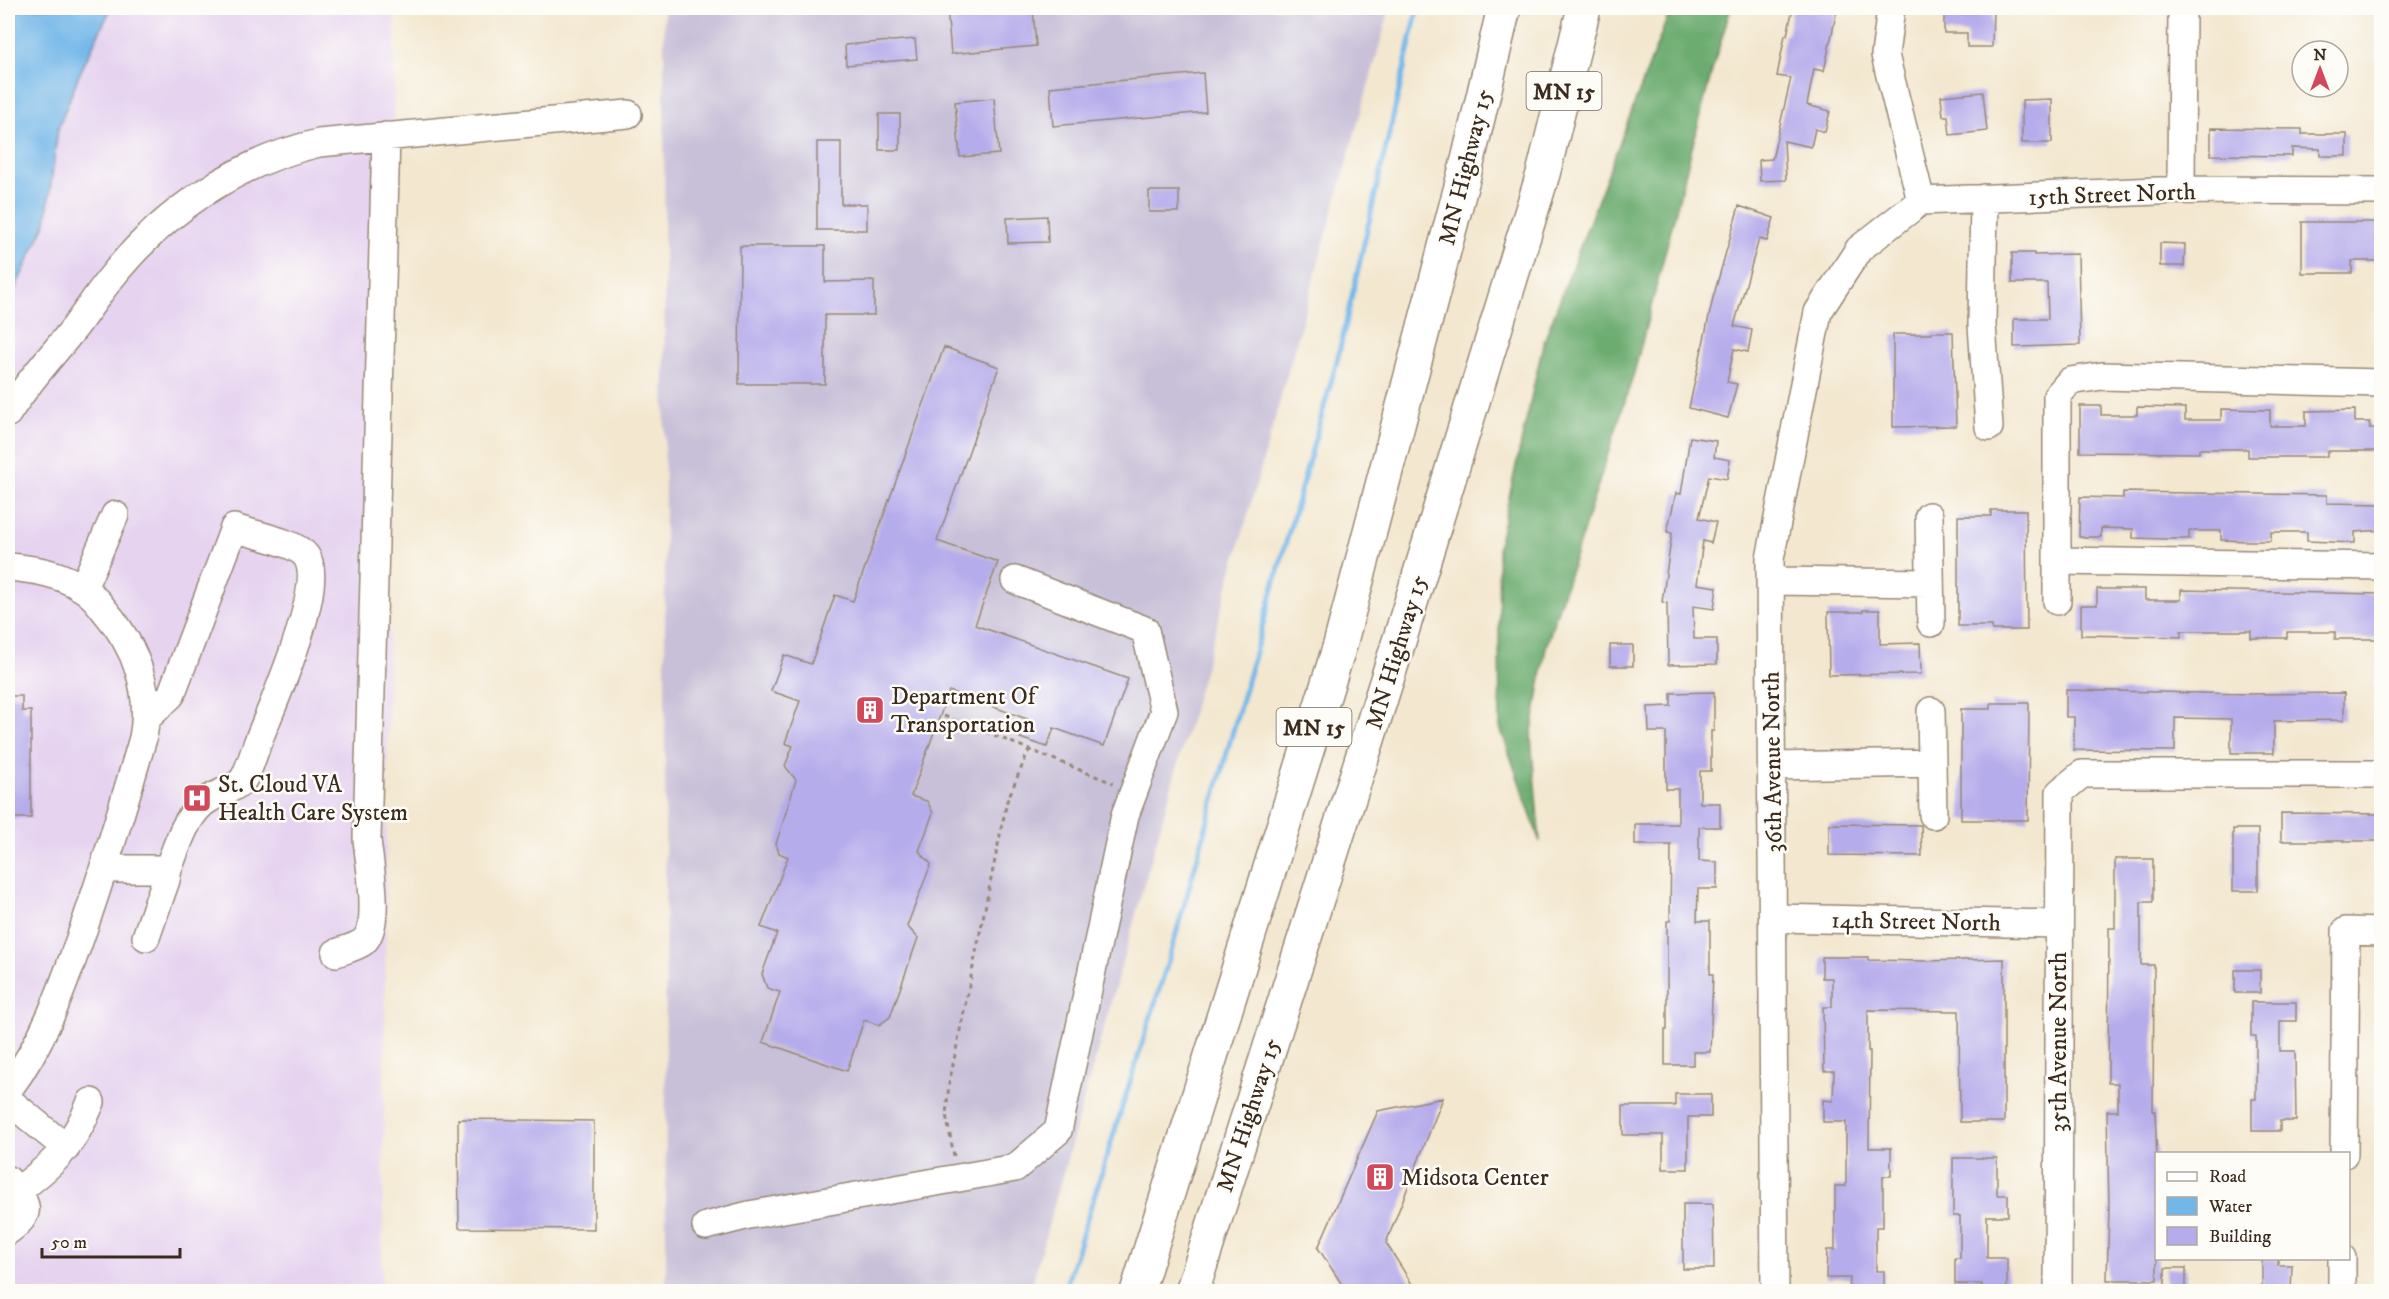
<svg xmlns="http://www.w3.org/2000/svg" width="2389" height="1299" font-family="'IM FELL DW Pica',serif">
<rect width="100%" height="100%" fill="#fdfcf7"/>
<filter id="ink" filterUnits="userSpaceOnUse"><feTurbulence type="fractalNoise" baseFrequency=".0167" numOctaves="2"/><feDisplacementMap in="SourceGraphic" scale="12" xChannelSelector="R" yChannelSelector="G"/><feConvolveMatrix kernelMatrix="1 2 1 2 8 2 1 2 1" color-interpolation-filters="sRGB"/></filter>
<filter id="wash" filterUnits="userSpaceOnUse"><feTurbulence type="fractalNoise" baseFrequency=".008" numOctaves="4" result="noise"/><feDisplacementMap in="SourceGraphic" scale="24" xChannelSelector="R" yChannelSelector="G"/><feGaussianBlur stdDeviation="1.35" result="paint"/><feColorMatrix in="noise" values="0 0 0 0 0 0 0 0 0 0 0 0 0 0 0 0 0 1.4 0 .05"/><feComposite in="paint" operator="in"/></filter>
<g filter="url(#wash)">
<rect width="100%" height="100%" fill="#f3e7cf"/>
<!-- built -->
<path fill="#e6d3f0" d="M111,8H395L382,1291L8,1292V304L46,222L58,129L78,77Z"/>
<!-- industrial -->
<path fill="#c8c0d8" d="M664,8H1390L1030,1291H666Z"/>
<!-- forest -->
<path fill="#6cac6f" stroke="#546b46" stroke-width="1.5" d="M1671,8H1731L1713,67L1634,373L1546,647L1531,738L1540,842L1500,727L1498,547L1543,344Z"/>
<!-- water -->
<path fill="#73b7e9" stroke="#577084" stroke-width="1.5" d="M8,8H111L78,77L58,129L46,222L8,304Z"/>
<g fill="none" stroke-linecap="round" stroke-linejoin="round">
<!-- stream -->
<path stroke="#73b7e9" stroke-width="5" d="M1064,1292L1171,952L1338,357L1418,8"/>
</g>
<g id="blocks">
<!-- building -->
<path fill="#b5aceb" d="M947,8H1033L1036,46L951,54Z
M1793,8H1823L1837,10L1824,71L1814,69L1807,105L1830,111L1825,132L1815,129L1811,147L1784,141L1786,180L1760,181L1759,160L1772,159L1791,78L1777,76L1785,35H1787Z
M1944,8H1993L1992,47H1967V33H1944Z
M915,39L917,59L846,65L845,45Z
M1203,73L1206,112L1053,126L1050,87Z
M1983,92L1987,131L1950,135L1948,116H1943L1941,96Z
M994,98L999,154L960,157L955,102Z
M2052,99V143H2022V100Z
M879,114H900V150H879Z
M2211,128L2302,129V134H2347V156H2320V149L2292,148V156L2211,155Z
M817,142H841V204H867V230H817Z
M1149,191H1179V212H1149Z
M1739,206L1774,218L1767,241L1759,239L1734,326L1752,330L1748,352L1734,349L1727,382L1737,384L1728,418L1689,408L1713,298Z
M1047,216L1048,242L1008,243L1007,218Z
M2302,222H2382V261H2352V273H2302Z
M2160,243L2185,244L2184,266H2160Z
M740,246H825V282L874,281V315H825V384H739Z
M2012,253H2034V255L2078,254L2080,345L2014,347V319H2048L2047,283H2012Z
M1932,332H1953L1956,426L1893,427V334H1932Z
M944,347L999,367L937,541L998,562L975,625L1128,679L1104,746L1054,728L1047,747L1020,738L1027,719L949,691L911,796L927,801L933,813L919,851L931,864L907,926L918,938L890,1017L879,1025L864,1020L847,1071L763,1042L780,992L767,988L762,974L777,933L761,927L788,857L779,853L776,844L796,780L785,766L793,746L785,743L800,701L771,691L784,655L811,664L835,595L853,601Z
M2080,406H2101V415H2137V407L2185,408V420H2221V409L2270,410V426H2306V411L2355,410V422H2370V428H2382V451H2327V457H2248V449H2199V453L2080,452Z
M1690,437L1716,441L1714,457L1730,460L1727,479L1709,476L1699,518L1716,522L1711,543L1703,541L1697,584L1717,587L1714,609L1693,606L1694,639H1717V664L1668,665L1667,603L1662,602L1672,533L1667,532L1676,493L1681,494Z
M2123,492L2327,495V503L2382,504V530L2355,532V543L2307,541V532H2271V541H2250L2221,540V531H2189V539H2165L2133,538V529L2101,528V537H2079L2080,497L2123,498Z
M1991,510H2026L2027,630H1992V626H1958V516H1991Z
M2097,589H2145V600H2181V590L2382,594V639H2335V632H2287V638H2251V631H2181V637L2081,635V605H2097Z
M1863,610H1880V644L1920,643L1921,674L1829,675L1828,612H1863Z
M1610,645H1633V666H1610Z
M2066,690L2247,694L2344,693V720L2274,721V753H2231V719L2175,718V751L2074,750V717H2066Z
M1714,692V731H1711V771H1700V803H1720V827H1699V861L1717,862V889H1698L1697,921H1710V974H1713L1710,1052H1693V1065H1665V1030H1667V921H1670L1671,845H1635V824H1678V789H1666V732H1649L1648,707L1671,706V693Z
M8,696H22V711H31V818H8Z
M1991,703H2029L2028,820H1961V709H1991Z
M2281,813L2382,814V841H2281Z
M1829,824L1921,825L1922,856L1829,855Z
M2233,829H2258V891H2233Z
M2115,859H2153V902H2141V965H2154L2153,1111H2155L2157,1160V1280H2107L2109,1208L2107,1111H2118V1083H2108L2109,928H2115Z
M1822,957H1868V960L1925,961L2004,959V1122H1960L1959,1011L1868,1010V1051H1870L1869,1148H1891V1176H1883V1227H1876V1271H1884V1292H1849L1850,1278H1826L1827,1250H1835V1186H1846V1122H1823V1100L1833,1101L1834,1071H1824L1823,1007H1832V978H1822Z
M2235,970H2260V993H2235Z
M2251,1002H2296V1021H2280V1051H2295L2296,1121H2280V1131H2252V1099H2256V1036H2251Z
M1675,1094H1711V1117H1688V1169H1663V1135H1623V1106H1675Z
M1443,1098L1386,1243L1417,1292H1347L1318,1248L1378,1111Z
M458,1119L594,1121V1229L459,1228Z
M1953,1158H1997V1195H2008V1216H1987V1258H2007V1292H1982V1284H1955V1258H1960V1216H1953Z
M1683,1204H1713L1714,1269H1683Z
M2262,1259H2278V1265H2292L2291,1292H2262Z
M2165,1268H2186V1291H2165Z"/>
</g>
</g>
<g filter="url(#ink)">
<use href="#blocks" fill-opacity="0" stroke="#978876" stroke-width="1.5"/>
<g fill="none" stroke-linecap="round" stroke-linejoin="round">
<!-- minor casing -->
<g stroke="#978876" stroke-width="30">
<path id="minor" d="M1891,8L1885,55L1921,201
M2181,190L2182,8
M1984,198L1982,325L1989,427
M8,413C27,382 53,355 75,327C87,311 98,294 110,279C163,212 236,162 319,143L628,114
M1929,516L1931,623
M2057,561L2382,566
M8,567C33,569 60,573 82,588C91,593 99,603 105,611C136,647 152,691 143,738C124,803 105,867 83,930C63,987 44,1042 8,1090
M1770,581L1930,583
M83,588L115,515
M2057,601V396L2070,381L2102,376L2382,383
M1931,711L1933,815
M1772,766L1932,763
M104,869H168C177,847 184,820 202,804C213,794 231,791 242,781C248,774 255,749 259,739C272,706 327,585 306,556C296,542 251,534 234,528L171,695L147,718
M1774,918L2058,924
M146,937L166,880L168,869
M336,953C344,950 356,947 363,942C382,926 369,863 367,839L386,136
M8,1100L66,1148
M2344,1154L2346,931L2382,932
M8,1180C26,1205 36,1210 8,1231
M16,1192C53,1165 74,1145 91,1102
M706,1226L749,1215L1015,1168L1058,1131L1125,815L1164,711L1145,630L1015,580
M1775,1292L1770,559L1818,312L1859,249L1921,201L2181,190L2382,191
M2058,1292L2060,792L2082,774H2381
M2342,1292V1258"/>
</g>
<!-- highway casing -->
<g stroke="#978876" stroke-width="36">
<path id="highway" d="M1137,1292L1340,645L1469,156L1504,8
M1192,1292L1396,651L1543,174L1584,8"/>
</g>
<!-- path -->
<path stroke="#978876" stroke-width="3" stroke-dasharray="4.5 4.5" stroke-linecap="butt" d="M944,716C1001,737 1056,761 1113,783
M954,1156L946,1114L949,1084L1007,801L1029,750"/>
<!-- minor -->
<use href="#minor" stroke="#fff" stroke-width="27"/>
<!-- highway -->
<use href="#highway" stroke="#fff" stroke-width="33"/>
</g>
</g>
<!-- icons -->
<defs>
<g id="building-square" transform="scale(1.5)"><rect x="-9" y="-9" width="18" height="18" rx="4" fill="#d1495b" stroke="#fdfcf7"/><path d="M-4-6H4V6H1V3H-1V6H-4ZM-2.5-4.3h1.7v1.8h-1.7ZM.8-4.3h1.7v1.8H.8ZM-2.5-1h1.7V.8h-1.7ZM.8-1h1.7V.8H.8Z" fill="#fff"/></g>
<g id="hospital-square" transform="scale(1.5)"><rect x="-9" y="-9" width="18" height="18" rx="4" fill="#d1495b" stroke="#fdfcf7"/><path d="M-5-5h3v3.5h4V-5h3V5h-3V1.5h-4V5h-3Z" fill="#fff"/></g>
</defs>
<g fill-rule="evenodd">
<use href="#building-square" x="870" y="710"/>
<use href="#hospital-square" x="197" y="798"/>
<use href="#building-square" x="1380" y="1177"/>
</g>
<g text-anchor="middle" stroke-width="5" stroke-linejoin="round" paint-order="stroke">
<!-- shield labels -->
<g fill="#fdfcf7" stroke="#75695f" stroke-width="1.5">
<rect x="1526.5" y="72" width="75" height="38" rx="4.5"/>
<rect x="1276.5" y="708" width="75" height="38" rx="4.5"/>
</g>
<g font-size="22" font-weight="bold" fill="#3b2a1e">
<text x="1564" y="99">MN 15</text>
<text x="1314" y="735">MN 15</text>
</g>
<!-- street labels -->
<g font-size="24" fill="#3b2a1e" stroke="#fdfcf7">
<text transform="translate(1465 167) rotate(-76)" y="8">MN Highway 15</text>
<text transform="translate(2112 194) rotate(-2)" y="8">15th Street North</text>
<text transform="translate(1396 652) rotate(-73)" y="8">MN Highway 15</text>
<text transform="translate(1772 762) rotate(-91)" y="8">36th Avenue North</text>
<text transform="translate(1916 921) rotate(1)" y="8">14th Street North</text>
<text transform="translate(2058 1042) rotate(-90)" y="8">35th Avenue North</text>
<text transform="translate(1248 1115) rotate(-72)" y="8">MN Highway 15</text>
</g>
<!-- poi labels -->
<g font-size="24" fill="#3b2a1e" stroke="#fdfcf7" text-anchor="start">
<text x="891" y="704">Department Of<tspan x="891" dy="28">Transportation</tspan></text>
<text x="218" y="792">St. Cloud VA<tspan x="218" dy="28">Health Care System</tspan></text>
<text x="1401" y="1185">Midsota Center</text>
</g>
</g>
<!-- margin -->
<rect width="2389" height="1299" fill="none" stroke="#fdfcf7" stroke-width="30"/>
<!-- legend -->
<rect x="2155" y="1152" width="195" height="108" fill="#fdfcf7" stroke="#afa8a0" stroke-width="1.5"/>
<rect x="2167" y="1172" width="30" height="9" fill="#ffffff" stroke="#afa8a0" stroke-width="1.5"/>
<text x="2209" y="1182" font-size="18" fill="#3b2a1e">Road</text>
<rect x="2167" y="1197" width="30" height="18" fill="#73b7e9" stroke="#afa8a0" stroke-width="1.5"/>
<text x="2209" y="1212" font-size="18" fill="#3b2a1e">Water</text>
<rect x="2167" y="1227" width="30" height="18" fill="#b5aceb" stroke="#afa8a0" stroke-width="1.5"/>
<text x="2209" y="1242" font-size="18" fill="#3b2a1e">Building</text>
<!-- north arrow -->
<g transform="translate(2320 69)"><circle r="28" fill="#fdfcf7" stroke="#afa8a0" stroke-width="1.5"/>
<path d="M0-4.5L10 22L0 15L-10 22Z" fill="#d1495b"/>
<text y="-9" font-size="16" font-weight="bold" text-anchor="middle" fill="#3b2a1e">N</text>
</g>
<!-- scale -->
<path d="M42 1248v9h138v-9" fill="none" stroke="#3b2a1e" stroke-width="3"/>
<text x="51" y="1248" font-size="18" fill="#3b2a1e" stroke="#fdfcf7" stroke-width="4.5" paint-order="stroke">50 m</text>
</svg>
